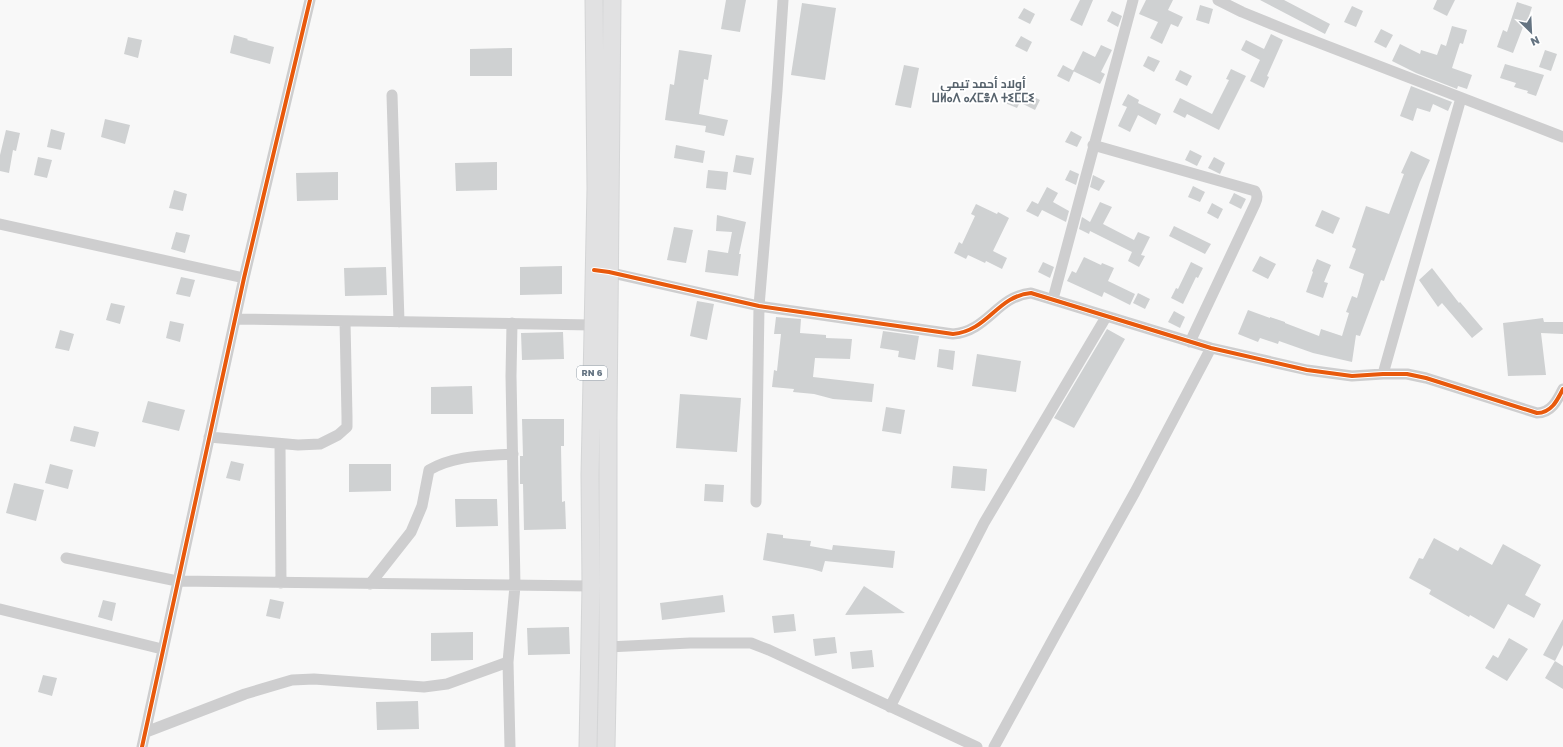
<svg xmlns="http://www.w3.org/2000/svg" width="1563" height="747" font-family="'Golos Text',Cairo,'Noto Sans Tifinagh',sans-serif">
<rect width="100%" height="100%" fill="#f8f8f8"/>
<!-- building -->
<path fill="#cfd1d2" d="M726,0H746L740,32L721,29Z
M1080,0H1093L1082,26L1070,20Z
M1146,0H1173L1168,10L1183,17L1178,27L1171,24L1162,44L1150,38L1158,22L1139,14Z
M1260,0H1284L1330,24L1325,34Z
M1437,0H1455L1447,16L1433,9Z
M1517,2L1532,7L1525,28L1523,27L1513,53L1497,47L1503,30L1507,32Z
M802,3L836,8L825,80L791,75Z
M1200,5L1213,9L1209,24L1196,20Z
M1352,6L1363,11L1356,27L1344,22Z
M1024,8L1035,14L1030,24L1018,18Z
M1112,11L1122,16L1118,27L1107,21Z
M1452,26L1467,30L1463,44L1460,43L1452,68L1472,75L1467,89L1458,86L1457,89L1416,73L1392,61L1400,44L1420,54L1421,50L1437,55L1441,44L1446,46Z
M1381,29L1393,35L1386,48L1374,42Z
M1271,34L1283,40L1267,76L1269,77L1264,88L1250,81L1260,60L1241,50L1246,40L1264,49Z
M234,35L248,39L247,40L274,47L270,64L230,53Z
M1021,36L1032,42L1027,52L1015,46Z
M128,37L142,40L138,58L124,54Z
M1101,45L1112,50L1101,72L1105,74L1100,84L1073,71L1083,51L1095,57Z
M512,48V76H470V49Z
M679,50L712,55L708,80L704,79L699,114L728,120L724,136L705,132L706,126L665,120L670,84L674,85Z
M1545,50L1557,54L1551,71L1539,67Z
M1148,56L1160,61L1154,72L1143,66Z
M1505,64L1544,75L1536,96L1527,93L1528,91L1514,87L1516,83L1500,78Z
M904,65L919,68L911,108L895,105Z
M1063,65L1074,71L1069,82L1057,76Z
M1231,69L1246,76L1219,130L1187,114L1185,118L1173,112L1180,98L1212,114L1229,80L1226,79Z
M1180,70L1192,76L1187,86L1175,80Z
M1411,86L1452,102L1448,111L1433,104L1430,112L1417,108L1413,121L1400,116Z
M1010,92L1022,98L1017,108L1005,103Z
M1028,94L1040,100L1035,110L1023,104Z
M1128,94L1139,100L1138,103L1161,114L1156,125L1138,115L1130,132L1118,126L1127,107L1122,105Z
M105,119L130,125L125,144L101,137Z
M51,129L65,133L61,150L47,147Z
M6,130L20,133L16,151L13,150L9,173L0,171V155Z
M1071,131L1082,137L1077,147L1065,142Z
M676,145L705,151L703,163L674,158Z
M1190,150L1202,156L1197,166L1185,160Z
M1411,151L1430,160L1420,182L1384,281L1381,280L1360,336L1356,335L1352,362L1313,353L1279,341L1278,344L1260,338L1258,342L1238,334L1248,310L1270,318V317L1285,322V323L1319,336L1321,329L1342,336L1349,313L1346,312L1352,296L1357,298L1364,274L1349,268L1356,249L1352,247L1366,206L1389,214L1404,174L1401,173Z
M736,155L754,158L751,175L733,172Z
M38,157L52,160L47,178L34,175Z
M1214,157L1225,163L1220,174L1208,168Z
M497,162V190L456,191L455,163Z
M708,170L728,172L726,190L706,188Z
M1070,170L1079,174L1076,185L1065,180Z
M338,172V200L297,201L296,173Z
M1093,175L1105,181L1099,191L1090,187Z
M1193,186L1205,192L1200,202L1188,197Z
M1047,187L1058,193L1053,202L1069,211L1066,222L1042,210L1038,217L1026,211L1032,201L1038,204Z
M174,190L187,194L183,211L169,208Z
M1234,193L1246,199L1241,209L1229,203Z
M1100,202L1112,207L1103,224L1134,240L1138,232L1150,237L1141,255L1145,256L1139,267L1128,261L1132,252L1090,231L1089,234L1079,229L1082,217L1090,222Z
M1212,203L1223,209L1218,219L1207,213Z
M976,204L997,214L998,212L1009,218L993,251L1007,258L1002,269L986,261L985,263L968,255L966,259L954,253L959,242L962,244L975,216L971,214Z
M1322,210L1340,218L1333,234L1315,226Z
M717,215L746,222L739,254H741L738,276L705,272L708,250L728,253L732,232L716,231Z
M1174,226L1211,244L1205,254L1169,236Z
M674,227L693,230L686,263L667,260Z
M176,232L190,235L185,253L171,249Z
M1260,256L1276,264L1268,279L1252,271Z
M1084,257L1101,265L1102,263L1114,268L1108,281L1135,294L1130,305L1104,292L1102,297L1067,281L1072,271L1076,273Z
M1317,259L1331,265L1324,282L1328,283L1323,298L1306,292L1313,272L1312,271Z
M1043,262L1054,267L1050,278L1038,272Z
M1191,262L1203,268L1198,278L1196,277L1183,304L1171,298L1176,288L1178,289Z
M562,266V294L520,295V267Z
M386,267L387,295L345,296L344,268Z
M1432,268L1459,303L1460,302L1483,329L1472,338L1442,303L1438,307L1419,280Z
M181,277L195,280L190,297L176,294Z
M1138,293L1150,299L1145,309L1133,303Z
M697,301L714,304L707,340L690,336Z
M111,303L125,306L120,324L106,320Z
M1174,311L1185,317L1180,328L1168,322Z
M776,317L801,319L800,333L826,335V338L852,339L850,359L815,358L813,377L874,384L872,402L833,399L814,394L793,392L794,389L772,387L774,370L777,371L781,334H774Z
M1543,318L1544,322H1563V334L1541,333L1546,375L1508,376L1503,323Z
M170,321L184,324L180,342L166,338Z
M1107,329L1125,339L1074,428L1054,418Z
M60,330L74,334L69,351L55,348Z
M883,331L919,336L915,360L898,357L899,351L880,348Z
M563,332L564,359L522,360L521,333Z
M939,349L955,351L953,370L937,367Z
M977,354L1021,361L1016,392L972,386Z
M472,386L473,414H431V387Z
M680,394L741,398L737,452L676,448Z
M148,401L185,410L179,431L142,422Z
M886,407L905,410L901,434L882,431Z
M522,419H564V446H561L562,502L565,501L566,529L524,530L523,484H520V456H523Z
M74,426L99,432L95,447L70,441Z
M231,461L244,464L240,481L226,478Z
M50,464L73,470L68,489L45,483Z
M349,464H391V491L349,492Z
M953,466L987,469L985,491L951,488Z
M14,483L44,490L36,521L6,513Z
M705,484L724,485L723,502L704,501Z
M455,499H497L498,526L456,527Z
M767,533L783,535V538L811,541L810,546L832,550L833,545L895,551L893,568L825,561L822,572L812,569L763,560Z
M1434,538L1458,551L1460,547L1492,565L1503,544L1541,565L1525,595L1541,604L1534,618L1508,604L1494,629L1470,615L1469,617L1429,594L1431,590L1409,578L1419,558L1423,559Z
M864,586L905,613L845,615Z
M723,595L725,612L662,620L660,603Z
M270,599L284,602L280,619L266,616Z
M103,600L116,603L112,621L98,617Z
M794,614L796,631L774,633L772,616Z
M1563,619V645L1555,661L1543,655Z
M569,627L570,654L528,655L527,628Z
M473,632V660L431,661V633Z
M835,637L837,653L815,656L813,639Z
M1509,638L1528,649L1507,681L1485,668L1493,655L1498,658Z
M872,650L874,667L852,669L850,652Z
M1555,661L1563,666V689L1545,678Z
M43,675L57,678L52,696L38,692Z
M418,701L419,729L377,730L376,702Z"/>
<g fill="none" stroke-linecap="round" stroke-linejoin="round">
<!-- primary casing -->
<g stroke="#d4d5d6" stroke-width="19">
<path id="primary" d="M588,747L591,586L590,475L596,189L594,0
M606,747L608,647V419L612,0"/>
</g>
<!-- minor -->
<path stroke="#cececf" stroke-width="11" d="M1218,0L1242,12L1296,34L1563,137
M392,95L399,322
M1093,145L1255,191C1258,195 1257,200 1255,204L1190,342
M0,224L244,278
M603,271L759,306L953,334C988,331 997,296 1031,293L1211,348L1307,370L1352,376L1383,374H1407L1426,378L1537,413C1551,413 1557,401 1563,389
M1053,299L1133,0
M235,319L592,325
M1383,374L1461,98
M209,437L298,445L320,444L338,435L347,427V417L345,321
M280,444L281,583
M756,502L759,306L777,91L783,0
M66,558L177,581L591,586
M370,584L411,532L422,506L429,470C455,455 484,456 513,454
M0,609L162,649
M608,647L690,643H751L769,650L977,747
M508,662L510,747
M890,707L984,523L1106,317
M146,732L245,694L292,680L314,679L424,687L447,684L508,662L515,586L511,376L512,323
M142,747L244,278L310,0
M994,747L1058,630L1135,492L1211,348"/>
<!-- primary -->
<use href="#primary" stroke="#e1e1e2" stroke-width="17"/>
<!-- cycleway casing -->
<g stroke="#fff" stroke-width="6">
<path id="cycleway" d="M594,270L609,272L759,306L953,334C988,331 997,296 1031,293L1211,348L1307,370L1352,376L1383,374H1407L1426,378L1537,413C1551,413 1557,401 1563,389
M142,747L244,278L310,0"/>
</g>
<!-- cycleway -->
<use href="#cycleway" stroke="#e8590c" stroke-width="4"/>
</g>
<g text-anchor="middle" stroke-width="4" stroke-linejoin="round" paint-order="stroke">
<!-- shield labels -->
<rect fill="#fff" stroke="#939ea8" stroke-width="1" x="577" y="366" width="30" height="14" rx="3"/>
<g font-size="9" font-weight="bold" fill="#657482">
<text x="592" y="376">RN 6</text>
</g>
<!-- quarter labels -->
<g font-size="12" font-weight="bold" fill="#57636d" stroke="#fff">
<text x="983" y="88">أولاد أحمد تيمي<tspan x="983" dy="14">ⵡⵍⴰⴷ ⴰⵃⵎⴻⴷ ⵜⵉⵎⵎⵉ</tspan></text>
</g>
</g>
<!-- north arrow -->
<g transform="translate(1531 32) rotate(156)" stroke="#ffffff" stroke-width="3" paint-order="stroke">
<path d="M0-3L7 15L0 10L-7 15Z" fill="#657482"/>
<text y="-6" font-size="11" font-weight="bold" text-anchor="middle" fill="#657482">N</text>
</g>
</svg>
